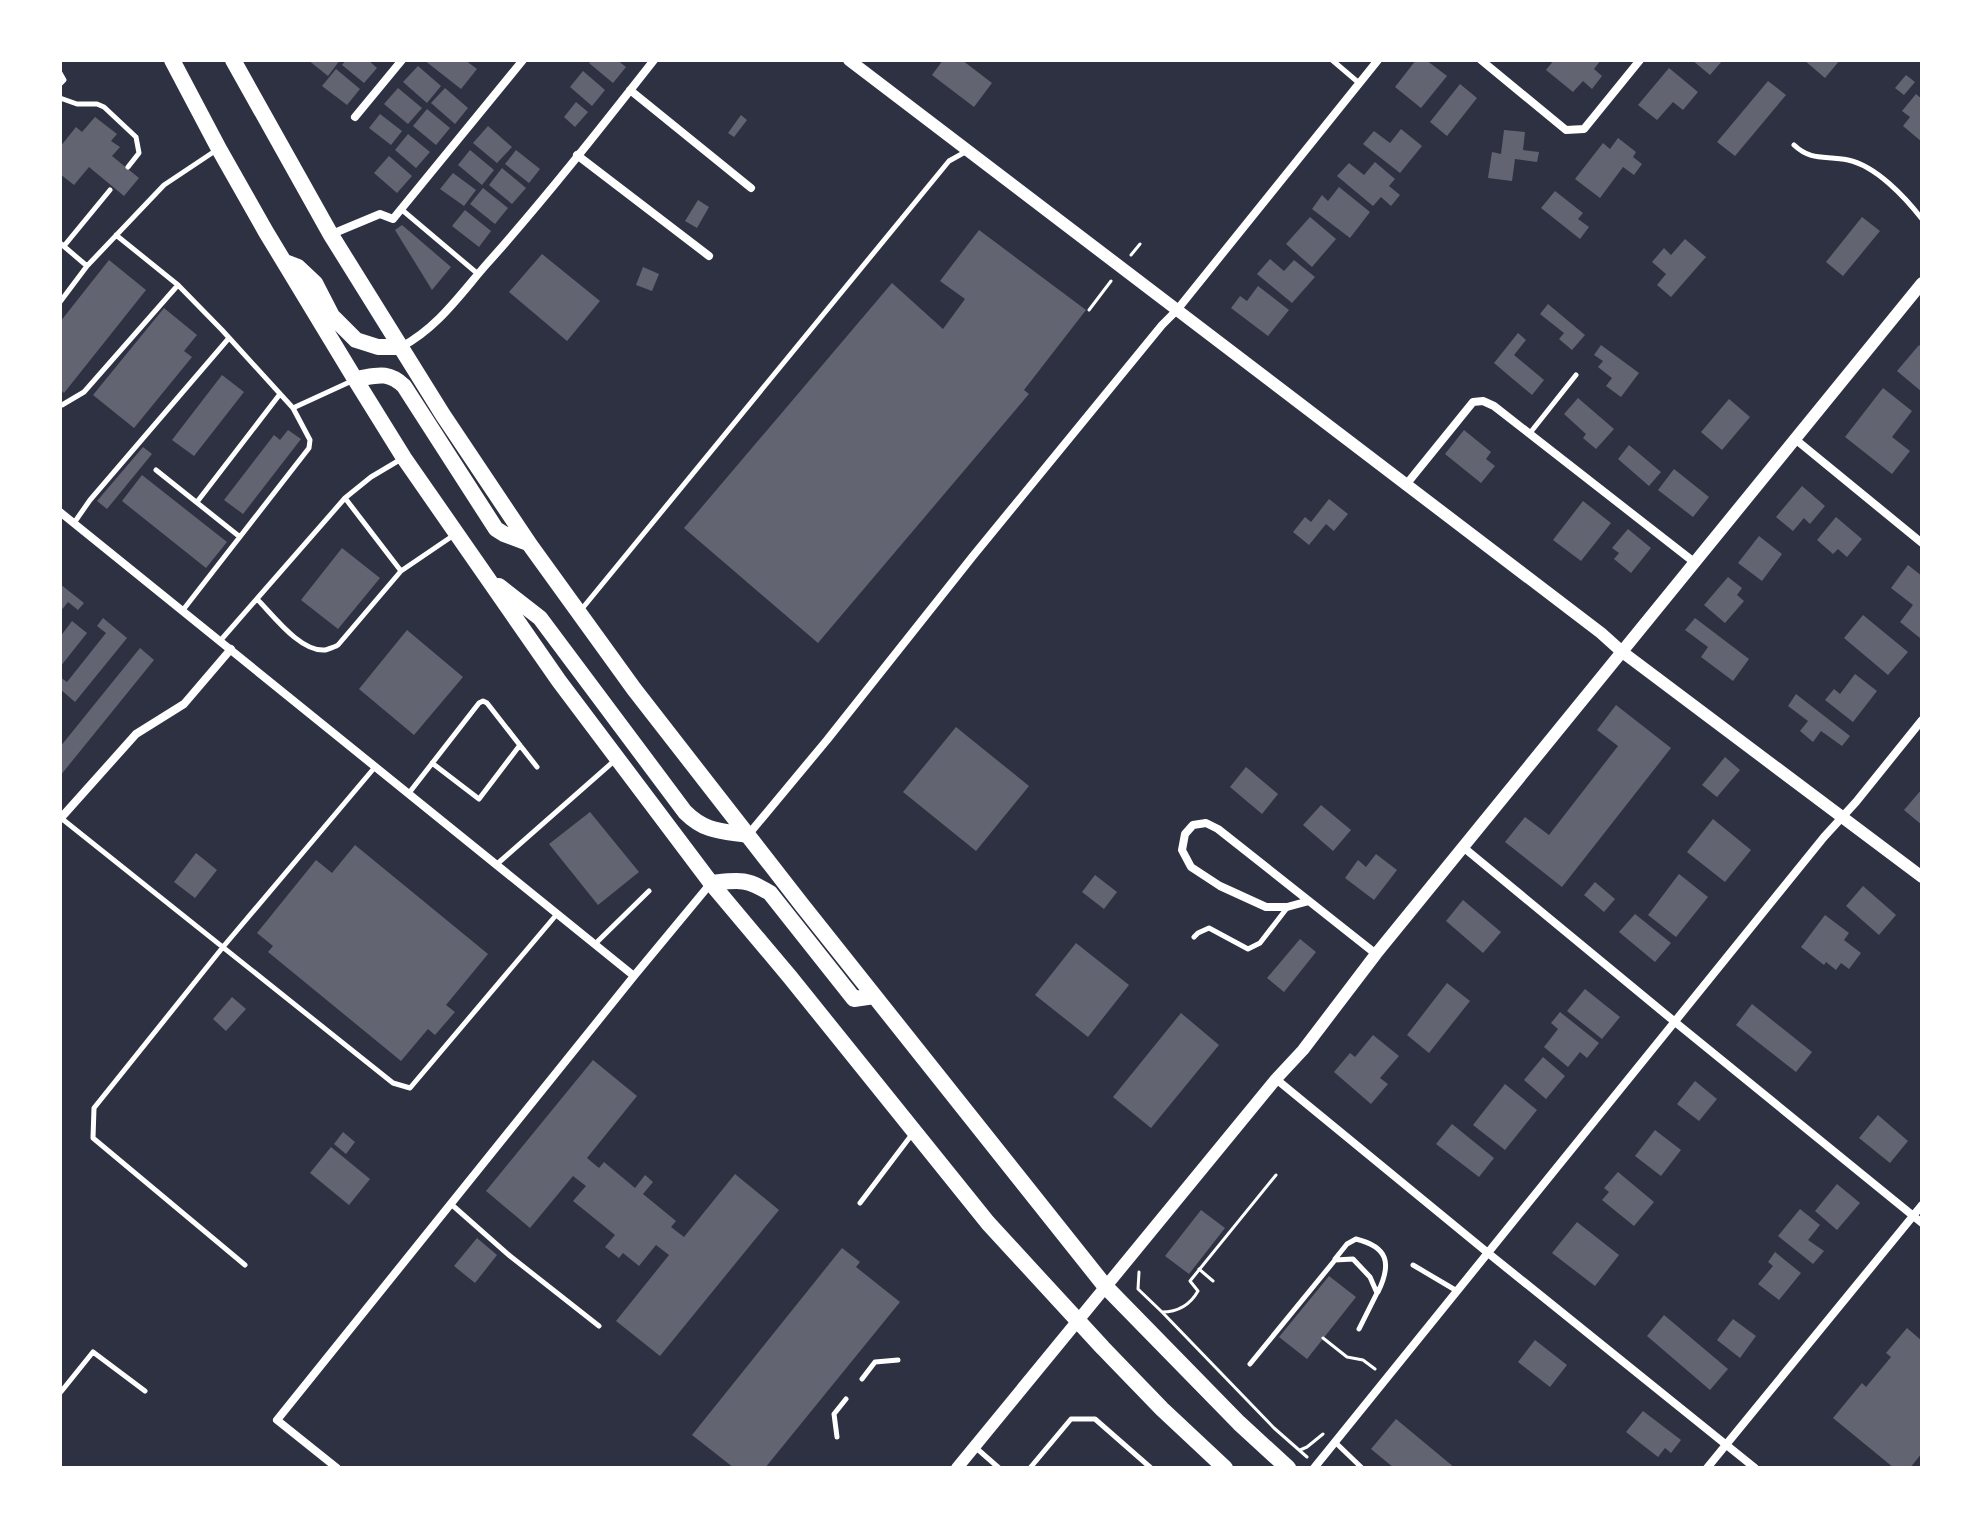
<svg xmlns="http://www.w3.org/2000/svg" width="1982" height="1528" font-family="'Titillium Web',sans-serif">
<rect width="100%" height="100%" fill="#2d3142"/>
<!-- building -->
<path fill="#626471" d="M308,60H340L328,76Z
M346,60H368L377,68L364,83L342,65Z
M424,60H465L477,69L461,89Z
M592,60H617L626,67L613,83L589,63Z
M943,60H962L992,83L974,107L932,75Z
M1416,60H1426L1447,76L1421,108L1395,87Z
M1554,60H1601L1594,69L1602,76L1592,89L1583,81L1573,92L1546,70Z
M1692,60H1723L1710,75Z
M1804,60H1840L1825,78Z
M418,66L441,86L427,103L403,82Z
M1669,68L1698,92L1683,110L1673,102L1657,120L1638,105Z
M336,69L360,89L347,105L322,86Z
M583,71L605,90L592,106L570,87Z
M1906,75L1915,82L1904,95L1895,88Z
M1768,81L1786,95L1735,156L1717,142Z
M1460,84L1477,98L1447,136L1430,122Z
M398,88L422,108L408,124L384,104Z
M445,88L468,108L455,124L431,103Z
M1916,94L1922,99V142L1903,126L1910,117L1902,111Z
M576,102L588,112L575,127L564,117Z
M427,109L450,128L436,145L413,126Z
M380,114L402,131L391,145L369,128Z
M741,115L747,120L734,137L728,133Z
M95,117L117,134L111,141L120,147L112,156L139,178L124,196L89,167L74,185L60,174V147L76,127L82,132Z
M488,126L512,147L497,163L473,143Z
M1401,129L1422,146L1400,173L1363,144L1374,131L1390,143Z
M1504,130L1525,132L1523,150L1539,152L1537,162L1515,159L1512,181L1488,178L1492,152L1501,154Z
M408,134L430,152L416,168L395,150Z
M1618,138L1636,152L1633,157L1642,164L1634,175L1623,167L1600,198L1575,179L1603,143L1610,149Z
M470,150L494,170L482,185L458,165Z
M516,150L540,169L529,183L505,164Z
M389,156L412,176L397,193L374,173Z
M1375,162L1395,179L1389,186L1400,195L1391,206L1381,197L1373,206L1337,176L1349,163L1364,175Z
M502,168L526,188L512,204L489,185Z
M453,173L476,190L464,206L440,189Z
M1339,187L1370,212L1350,238L1312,209L1322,195L1328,201Z
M483,188L508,208L495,224L470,204Z
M1555,191L1583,213L1578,219L1589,227L1580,239L1541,208Z
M698,200L709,207L697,228L685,221Z
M465,210L491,231L479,247L452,226Z
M1310,217L1336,239L1312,267L1286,244Z
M1862,217L1880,231L1843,276L1826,262Z
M402,225L451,267L432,290L395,230Z
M979,230L1086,310L1024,390L1029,394L818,643L684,528L892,283L943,329L965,299L940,281Z
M1685,239L1706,257L1671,297L1657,285L1666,274L1652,262L1664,248L1671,255Z
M542,254L600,301L567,341L509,292Z
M1270,259L1284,271L1294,260L1315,277L1292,303L1257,274Z
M109,260L146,290L64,393L60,389V322Z
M643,267L659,274L652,291L636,285Z
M1258,286L1289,310L1268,336L1231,308L1240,296L1247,301Z
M1548,304L1585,335L1572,350L1559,339L1564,333L1540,314Z
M164,308L197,335L184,351L192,357L134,428L93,395Z
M1518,333L1526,340L1514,355L1544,380L1532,395L1494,363Z
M1601,345L1639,373L1621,397L1606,386L1612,378L1598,367L1603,361L1594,355Z
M1919,345L1922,348V392L1897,371Z
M222,375L244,392L194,456L172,440Z
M1883,388L1912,411L1892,437L1910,451L1892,474L1845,437Z
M1578,398L1614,429L1596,449L1583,438L1586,434L1564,414Z
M1729,399L1750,417L1722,450L1701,432Z
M288,430L301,439L243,514L224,500L274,435L280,440Z
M1464,430L1491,452L1486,459L1495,466L1481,483L1445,454Z
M1629,445L1661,472L1649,486L1618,459Z
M143,447L152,454L107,509L97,501Z
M1674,469L1709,497L1693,517L1658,490Z
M142,475L227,542L206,568L122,501Z
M1802,486L1825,506L1810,524L1804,518L1793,531L1776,517Z
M1329,499L1348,514L1334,531L1326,524L1309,545L1293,532L1305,517L1311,522Z
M1583,501L1611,523L1581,561L1553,540Z
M1836,517L1862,539L1847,557L1838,549L1833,554L1817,540Z
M1628,529L1651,548L1631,573L1614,559L1619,553L1612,548Z
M1759,536L1782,554L1762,581L1738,563Z
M342,548L380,578L338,629L301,600Z
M1908,565L1922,576V636L1920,638L1900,622L1913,605L1891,588Z
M1728,577L1742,588L1737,595L1744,601L1725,623L1704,605Z
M60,584L84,603L78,610L68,602L60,612Z
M1863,615L1908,652L1888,675L1844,638Z
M103,618L127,638L75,702L60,689V677L67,682L106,633L97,626Z
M1695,618L1749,659L1733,681L1701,657L1708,647L1685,630Z
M72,621L87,633L60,667V637Z
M407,630L463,677L414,735L359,689Z
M140,648L154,660L60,776V747Z
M1855,674L1877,691L1853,722L1825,700L1834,689L1840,694Z
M1796,694L1850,736L1842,746L1821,731L1813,742L1800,731L1808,721L1788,706Z
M1616,705L1671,748L1562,887L1505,842L1525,817L1549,835L1618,746L1597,730Z
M956,727L1029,786L976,851L903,792Z
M1725,757L1740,770L1717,797L1702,785Z
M1246,767L1278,794L1262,814L1230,787Z
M1922,789V825L1904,810Z
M1321,805L1351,830L1333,851L1303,825Z
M590,812L639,872L598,905L549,844Z
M1713,819L1751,850L1725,882L1687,852Z
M355,845L488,954L446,1005L455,1012L435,1035L428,1029L401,1061L268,952L273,946L257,933L316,860L332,873Z
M196,853L217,870L195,898L174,882Z
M1376,854L1397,870L1374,900L1345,878L1358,860L1366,867Z
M1679,874L1708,897L1676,937L1648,915Z
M1095,875L1117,892L1104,909L1082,892Z
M1595,882L1615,899L1604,912L1584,895Z
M1863,886L1896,915L1879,935L1846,906Z
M1463,900L1501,932L1483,953L1446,921Z
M1635,914L1671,943L1655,962L1619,932Z
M1825,915L1849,933L1844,940L1861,953L1849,969L1841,963L1836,970L1826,962L1824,965L1801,947Z
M1300,939L1316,952L1284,992L1267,978Z
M1076,943L1129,985L1088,1037L1035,995Z
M1447,983L1470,1001L1429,1053L1407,1035Z
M1585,989L1620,1017L1602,1039L1567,1011Z
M232,997L246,1009L226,1031L213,1019Z
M1752,1004L1812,1052L1796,1072L1736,1025Z
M1560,1012L1599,1043L1587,1058L1580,1052L1568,1067L1544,1047L1558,1029L1551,1023Z
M1181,1013L1219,1045L1151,1128L1113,1097Z
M1373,1035L1399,1056L1380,1078L1388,1084L1371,1104L1334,1072L1350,1053L1355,1057Z
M1543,1057L1565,1076L1546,1099L1524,1080Z
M593,1060L637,1096L587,1158L599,1168L604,1162L635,1188L645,1175L653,1182L643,1194L676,1221L671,1227L684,1237L735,1174L779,1210L660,1356L616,1321L669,1255L656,1245L639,1266L623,1253L619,1258L605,1247L615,1235L573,1201L586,1186L573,1176L530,1228L486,1191Z
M1695,1081L1717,1099L1699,1121L1677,1104Z
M1505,1084L1537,1110L1505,1150L1473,1125Z
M1878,1115L1908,1141L1890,1163L1859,1138Z
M1452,1124L1494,1158L1479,1177L1436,1144Z
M1655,1130L1681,1150L1661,1176L1635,1156Z
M343,1132L355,1142L346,1154L334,1144Z
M331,1147L370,1179L349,1205L310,1173Z
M1618,1172L1654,1202L1634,1226L1602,1200L1609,1192L1604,1188Z
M1837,1184L1860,1203L1837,1230L1815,1211Z
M1800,1209L1820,1225L1808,1240L1824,1251L1813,1264L1778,1236Z
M1201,1210L1225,1228L1189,1274L1165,1256Z
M1577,1222L1619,1255L1595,1286L1552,1253Z
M477,1238L497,1255L475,1283L454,1266Z
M842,1248L860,1262L856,1267L900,1302L765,1468H734L692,1435Z
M1775,1252L1801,1273L1779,1300L1758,1284L1773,1266L1768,1262Z
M1329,1276L1356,1297L1307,1359L1279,1337Z
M1664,1315L1728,1369L1710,1390L1647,1336Z
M1733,1319L1756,1336L1740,1358L1717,1340Z
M1907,1328L1922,1341V1453L1910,1468H1894L1833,1418L1862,1383L1866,1387L1891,1357L1886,1353Z
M1535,1340L1567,1365L1550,1387L1518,1362Z
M1643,1411L1681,1440L1671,1453L1665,1448L1658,1457L1626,1432Z
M1396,1419L1455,1468H1394L1371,1449Z"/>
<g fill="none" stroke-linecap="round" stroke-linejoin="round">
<!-- path -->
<path stroke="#fff" stroke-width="3" d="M1131,255L1140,244
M1089,310L1111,281
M1199,1269L1213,1281
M1139,1272L1138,1289L1162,1312L1274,1428L1307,1457
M1162,1312C1179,1312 1190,1305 1198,1291L1190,1281L1276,1175
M1323,1338L1347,1357L1363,1360L1375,1369
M1300,1450L1307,1447L1323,1434"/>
<!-- service -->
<path stroke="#fff" stroke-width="5" d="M1332,60L1359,83
M60,73L64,80L60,84
M60,98L77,104H97L104,107L136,137L139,153L128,167
M1794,145C1812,162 1826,155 1848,160C1876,166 1905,197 1922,219
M401,209L478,274
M116,235L178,285L222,330L293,408L354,380
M60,243L87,266L164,185L218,149
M64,246L110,190
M60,302L87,266
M60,404L62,405L84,392L178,285
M1530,433L1576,375
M156,470L240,537
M345,498L401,571
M197,502L280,394
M74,523L90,500L229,338
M257,599C273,615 300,652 325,650C326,650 337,646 338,645L401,571L454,535
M183,610L309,448L310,440L293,408
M581,610L949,161L967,151
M220,641L345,498L371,477L403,458
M432,763L479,799L520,745
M409,793L479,703L483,701L487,703L537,767
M61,818L393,1083L410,1088L557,914
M497,864L614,761
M1194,937L1198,933L1209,928L1248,949L1260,943L1287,908
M595,944L649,891
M860,1203L913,1133
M451,1204L510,1256L599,1326
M1335,1259L1347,1244L1356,1239C1388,1247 1392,1263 1378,1292
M245,1265L93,1138L94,1108L223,947L375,767
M1413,1265L1457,1291
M1250,1364L1335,1260L1353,1259L1370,1277L1377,1293L1359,1329
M862,1379L875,1362L898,1360
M60,1393L93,1352L145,1391
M837,1437L834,1414L846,1399
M1336,1443L1362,1468
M975,1447L999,1468
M1030,1468L1071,1419H1095L1151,1468"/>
<!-- minor -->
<path stroke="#fff" stroke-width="8" d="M1481,60L1566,130L1584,129L1640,60
M630,90L751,188
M355,117L402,60
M577,155L709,256
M332,234L380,214L393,219L523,60
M401,347C437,328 459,296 485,266C544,200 599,130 654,60
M1795,439L1922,543
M1405,486L1473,402L1483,401L1494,406L1694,562
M60,512L634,976
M60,819L136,734L184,704L231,649
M748,835L827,740L973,556L1162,325L1177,310L1378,60
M1463,847L1675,1022L1922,1223
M1309,901L1287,907H1266L1220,886L1191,867L1182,850L1185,834L1193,825L1206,823L1218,829L1376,954
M1276,1079L1488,1253L1755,1468
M337,1468L277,1420L634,976L711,883
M1314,1468L1824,837L1856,802L1922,720
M1707,1468L1922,1205"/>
<!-- tertiary -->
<path stroke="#fff" stroke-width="12" d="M849,60L1601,633L1621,651L1922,877
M957,1468L1276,1079L1303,1050L1376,954L1922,283"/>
<!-- trunk -->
<path stroke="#fff" stroke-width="16" d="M172,60L219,149L266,232L355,379L404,458L559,681L711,883L790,977L988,1223L1103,1348L1162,1409L1225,1468
M233,60L331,235L443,415L530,545L634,689L802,905L1105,1286L1239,1423L1288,1468
M285,262L298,267L315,283L332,316L356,340L378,347H401
M355,379C376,376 387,370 404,386L496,529L504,534L528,543
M499,586L540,618L685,812C705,832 721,831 747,835
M711,883C739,880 746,878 770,893L854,999L874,996"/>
</g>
<!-- border -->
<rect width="1982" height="1528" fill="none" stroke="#ffffff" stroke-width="124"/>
</svg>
